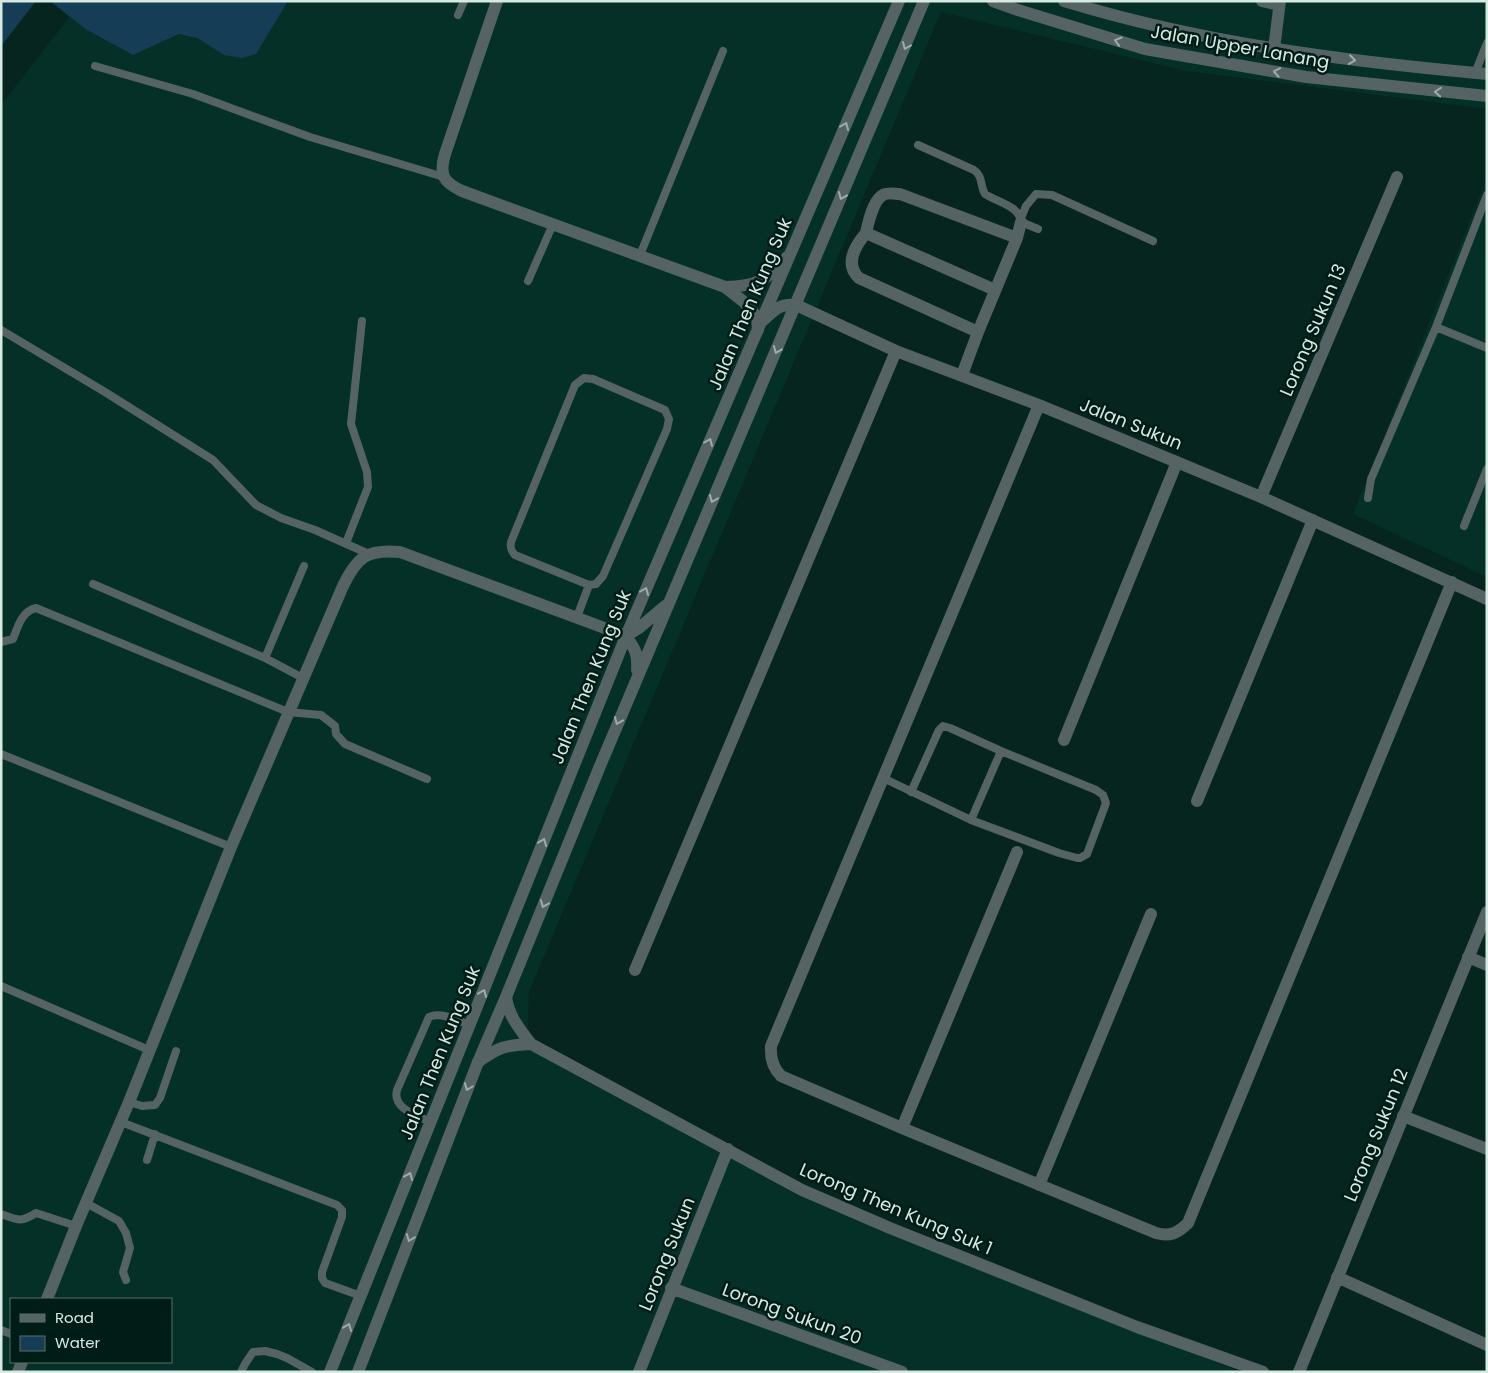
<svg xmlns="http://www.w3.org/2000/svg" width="1488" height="1373" font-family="Poppins,sans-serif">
<rect width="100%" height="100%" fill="#06251f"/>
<!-- built -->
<path fill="#043027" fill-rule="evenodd" d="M288,1H1487V109L1186,71L941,12L529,992L527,1047L831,1207L1240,1372H1V105L70,17L87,30L133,55L179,34L197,38L224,55L286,6ZM11,1299H171V1362H11Z
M1487,178V577L1353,514Z"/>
<!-- water -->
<path fill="#153e56" d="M1,1H288L256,54L242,58L224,55L197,38L179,34L133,55L87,30L70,17L1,105Z"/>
<!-- pier -->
<path fill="#06251f" d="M36,1H50L70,17L1,105V46Z"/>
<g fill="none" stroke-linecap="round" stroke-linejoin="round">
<!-- service -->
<path stroke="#556365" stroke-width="8" d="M458,15L464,1
M95,66L193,94L310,137L444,177
M1475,73L1487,43
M918,145L974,170C983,176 980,186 985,194C997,202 1020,206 1021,222L1038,229
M1021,218L1026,206L1036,194L1052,195L1153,241
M640,255L723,51
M528,281L553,224
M1436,327L1487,348
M1,330L105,392L213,460L256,505L281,518L315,530L369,554
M584,378L593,379L665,410L669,419L667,429L603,576L596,584L589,585L515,555C511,551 510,548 511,542L575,385Z
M1368,498L1371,479L1436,327L1487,195
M1464,526L1487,469
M346,543L368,487L367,472L351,424L362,321
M93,584L265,658L303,678
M577,617L589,585
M1,642L13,639C18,626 22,611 36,608L288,712L321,715L335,726L336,734L345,744L427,779
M265,658L304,566
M1,754L231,847
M883,778L971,820L1059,853L1077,858H1080L1087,854L1106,803L1103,795L1096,790L1001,751L950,728L943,726L939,730L911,792
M971,820L1001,751
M1,986L149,1050
M129,1102L142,1106L155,1105L160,1098L176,1051
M121,1122L337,1205L342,1210V1217L322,1272V1278L325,1283L361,1296
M430,1122C417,1115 392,1109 397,1090L429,1017C441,1011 458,1021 470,1025
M147,1160L155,1134
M86,1203L119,1221L126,1233L130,1248L123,1272L126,1280
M1,1214C18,1220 20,1223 36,1213L76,1226
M1,1330L11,1334
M241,1372L245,1364L253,1352L265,1351L277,1354L287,1358L312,1372"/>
<!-- minor -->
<path stroke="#556365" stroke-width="12" d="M497,1L445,154C439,175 443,182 462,191L725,287L744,302L757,317L758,330
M1262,1L1279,5
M1274,49L1280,1
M866,233C868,223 874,199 883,195C887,192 895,194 900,194L1017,238
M725,287C757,286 767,281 787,257
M761,322C774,311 779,303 796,305L896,351L1039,405L1261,497L1487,599
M978,332L859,278C844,264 855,246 866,233L995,290
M962,375L978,332L1017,238L1021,222
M1039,405L771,1046C770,1059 773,1068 781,1076L902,1128L1156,1233C1170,1237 1178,1233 1188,1223L1452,582
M1261,497L1397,177
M1064,740L1177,462
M1197,801L1313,520
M1468,957L1487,965
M635,970L896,351
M506,997C509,1017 519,1028 531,1044L802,1190L890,1228L1137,1327L1263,1372
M478,1062C498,1047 506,1045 531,1044
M1403,1116L1487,1149
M902,1128L1017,852
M1039,1185L1151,914
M1337,1277L1487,1345
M671,1288L902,1372
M47,1299L76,1226L129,1102L231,847L343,586C357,557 367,549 400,552L626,636
M18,1372L22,1362
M639,1372L728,1149
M1299,1372L1487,912"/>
<!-- tertiary -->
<path stroke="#556365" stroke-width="12" d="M993,1L1018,10L1145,49L1306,77L1487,96
M1064,1C1201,43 1344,61 1487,74
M626,636L639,628L665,606
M626,636C635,649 638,653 637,670
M330,1372L626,636L899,1
M358,1372L478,1062L506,997L600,766L924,1"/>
</g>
<!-- one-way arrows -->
<defs><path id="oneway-chevron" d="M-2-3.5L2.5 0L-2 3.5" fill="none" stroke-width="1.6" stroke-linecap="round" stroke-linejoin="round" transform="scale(1.25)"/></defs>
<g stroke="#9cadaa">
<use href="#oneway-chevron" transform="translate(1118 41) rotate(-163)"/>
<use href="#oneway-chevron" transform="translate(906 46) rotate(113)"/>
<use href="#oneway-chevron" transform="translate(1352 60) rotate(8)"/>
<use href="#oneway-chevron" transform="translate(1277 72) rotate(-170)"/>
<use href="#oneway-chevron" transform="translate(1438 92) rotate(-175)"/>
<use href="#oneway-chevron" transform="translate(845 126) rotate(-67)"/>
<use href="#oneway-chevron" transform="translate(842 196) rotate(113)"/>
<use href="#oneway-chevron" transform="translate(777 350) rotate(113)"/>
<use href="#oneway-chevron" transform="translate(709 442) rotate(-67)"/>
<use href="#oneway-chevron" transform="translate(713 499) rotate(113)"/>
<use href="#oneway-chevron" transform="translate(645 591) rotate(-67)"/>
<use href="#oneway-chevron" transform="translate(618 721) rotate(113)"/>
<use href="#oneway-chevron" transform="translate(543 842) rotate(-68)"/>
<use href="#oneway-chevron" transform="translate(544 904) rotate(112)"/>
<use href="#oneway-chevron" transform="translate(483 993) rotate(-68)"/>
<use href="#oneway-chevron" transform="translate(468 1087) rotate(111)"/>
<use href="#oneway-chevron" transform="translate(409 1176) rotate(-68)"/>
<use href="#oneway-chevron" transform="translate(410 1238) rotate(111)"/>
<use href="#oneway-chevron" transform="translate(348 1327) rotate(-68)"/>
</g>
<g text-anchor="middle" stroke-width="5" stroke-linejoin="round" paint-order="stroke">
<!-- street labels -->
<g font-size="18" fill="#d7e9e3" stroke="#001c16">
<text transform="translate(1240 47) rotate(10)" y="6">Jalan Upper Lanang</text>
<text transform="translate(750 304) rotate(-67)" y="6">Jalan Then Kung Suk</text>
<text transform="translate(1313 330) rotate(-67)" y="6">Lorong Sukun 13</text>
<text transform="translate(1131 424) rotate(22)" y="6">Jalan Sukun</text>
<text transform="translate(591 677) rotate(-68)" y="6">Jalan Then Kung Suk</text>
<text transform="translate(440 1053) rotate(-68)" y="6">Jalan Then Kung Suk</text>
<text transform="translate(1376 1135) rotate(-68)" y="6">Lorong Sukun 12</text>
<text transform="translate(896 1209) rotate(23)" y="6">Lorong Then Kung Suk 1</text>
<text transform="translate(667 1254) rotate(-68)" y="6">Lorong Sukun</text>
<text transform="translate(792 1314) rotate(20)" y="6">Lorong Sukun 20</text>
</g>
</g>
<!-- border -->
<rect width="1488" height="1373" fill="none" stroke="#d7e9e3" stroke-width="5"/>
<!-- legend -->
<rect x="10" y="1298" width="162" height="65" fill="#001c16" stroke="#566e68"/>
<rect x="20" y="1314" width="25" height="8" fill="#556365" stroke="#566e68"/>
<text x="55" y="1323" font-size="15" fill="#d7e9e3">Road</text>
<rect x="20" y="1336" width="25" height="15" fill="#153e56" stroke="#566e68"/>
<text x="55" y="1348" font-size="15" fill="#d7e9e3">Water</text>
</svg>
